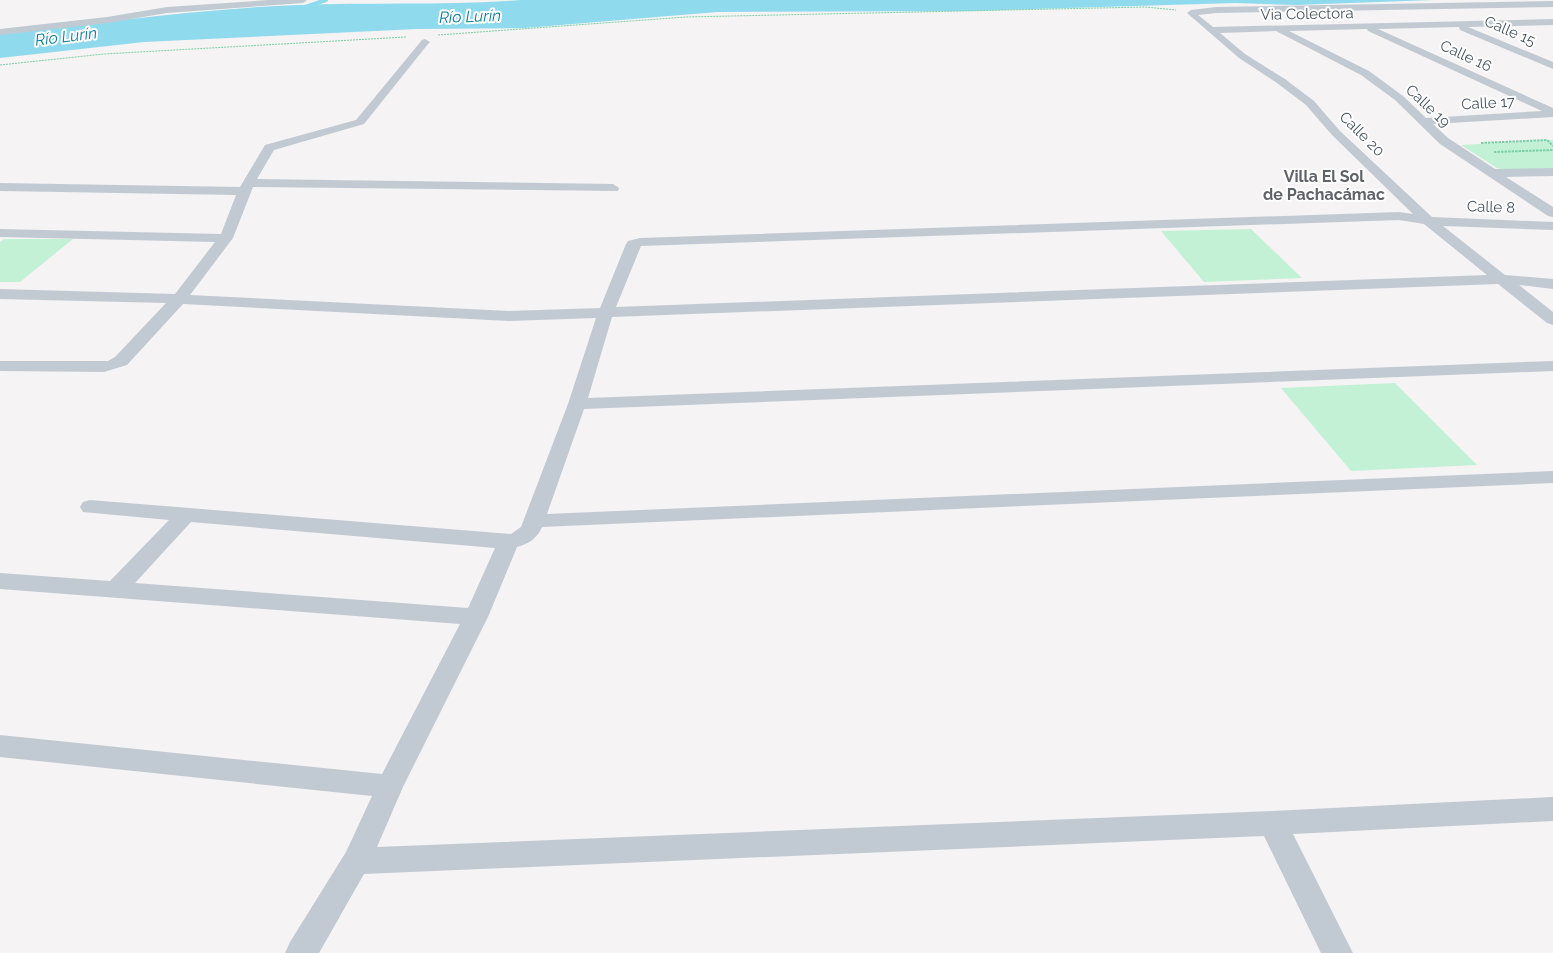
<svg xmlns="http://www.w3.org/2000/svg" width="1553" height="953" font-family="Raleway,sans-serif">
<rect width="100%" height="100%" fill="#f5f3f3"/>
<!-- green -->
<path fill="#c3f1d5" d="M1553,140V169L1506,170L1497,168L1461,145Z
M1251,229L1302,278L1204,282L1161,231Z
M4,239H73L20,282H0V242Z
M1395,383L1477,465L1351,471L1281,388Z"/>
<!-- water -->
<path fill="#90daee" d="M521,0H1433L1296,5L1235,3L970,11L717,12L525,28L417,29L144,42L0,58V34C99,23 198,9 298,5C372,2 446,6 521,0Z"/>
<g fill="none" stroke-linecap="round" stroke-linejoin="round">
<!-- stream -->
<path stroke="#90daee" stroke-width="4" d="M302,8L326,0"/>
<!-- path-far1 -->
<path stroke="#7ad0a6" stroke-width="1" stroke-dasharray="2 1" stroke-linecap="butt" d="M438,35L686,17L1145,7L1176,10
M0,65L104,54L406,37"/>
<!-- path -->
<path stroke="#7ad0a6" stroke-width="2" stroke-dasharray="2.5 1" stroke-linecap="butt" d="M1481,143L1547,140L1553,146
M1494,152L1553,150"/>
<!-- minor -->
<path fill="#c1cad2" fill-rule="evenodd" d="M269,0H307L303,3L167,13L107,23L0,35V29L107,17L167,7Z
M1553,1V7L1216,13L1198,15L1213,27L1553,19V25L1468,27L1553,62V69L1460,30L1459,27L1378,29L1553,108V117L1433,124L1448,138L1495,169L1553,168V176L1506,177L1553,207V217L1548,216L1440,144L1395,100L1361,75L1276,31L1220,33L1245,54L1285,79L1314,101L1340,131L1432,217L1553,222V230L1443,226L1505,275L1553,279V289L1519,285L1553,312V325L1547,323L1498,284L612,317L588,398L1553,361V371L584,409L547,514L1553,471V483L542,527C537,539 528,544 517,547L488,617L403,787L377,847L1272,811L1553,797V821L1293,834L1353,953H1321L1264,836L364,874L319,953H285L290,942L346,852L372,796L0,757V735L382,774L460,624L0,589V573L110,581L169,520L83,512L80,507L83,502L90,500L511,534L521,527L568,404L596,318L509,321L183,304L127,365L104,372L0,371V361H108L115,357L166,303L0,299V289L175,294L215,242L0,237V229L221,234L236,195L0,191V183L240,187L265,145L356,120L422,40L425,39L430,42L428,44L364,124L274,150L257,179L613,184L619,188L618,191L253,187L233,238L190,295L509,311L600,308L626,244L628,241L640,238L1399,212L1413,214L1332,135L1306,105L1277,83L1239,58L1187,13L1191,10L1216,7ZM1367,29L1368,31L1542,111L1426,118L1403,96L1369,71L1289,31ZM1399,220L1424,224L1487,275L616,307L641,246ZM191,522L495,548L468,608L135,583Z"/>
</g>
<g text-anchor="middle" stroke-width="4" stroke-linejoin="round" paint-order="stroke">
<!-- far-street labels -->
<g font-size="15" fill="#4a5661" stroke="#fff">
<text transform="translate(1307 14) rotate(-1)" y="5">Via Colectora</text>
<text transform="translate(1510 31) rotate(23)" y="5">Calle 15</text>
<text transform="translate(1466 56) rotate(25)" y="5">Calle 16</text>
<text transform="translate(1488 103) rotate(-3)" y="5">Calle 17</text>
<text transform="translate(1428 106) rotate(43)" y="5">Calle 19</text>
<text transform="translate(1362 134) rotate(45)" y="5">Calle 20</text>
<text transform="translate(1491 207) rotate(2)" y="5">Calle 8</text>
</g>
<!-- far-water labels -->
<g font-size="16" font-style="italic" fill="#0c7c9b" stroke="#fff">
<text transform="translate(470 16) rotate(-2)" y="6">Río Lurín</text>
<text transform="translate(66 36) rotate(-7)" y="6">Río Lurín</text>
</g>
<!-- far-neighbourhood labels -->
<g font-size="16" font-weight="bold" fill="#5f6368" stroke="#fff">
<text x="1324" y="182">Villa El Sol<tspan x="1324" dy="18">de Pachacámac</tspan></text>
</g>
</g>
</svg>
